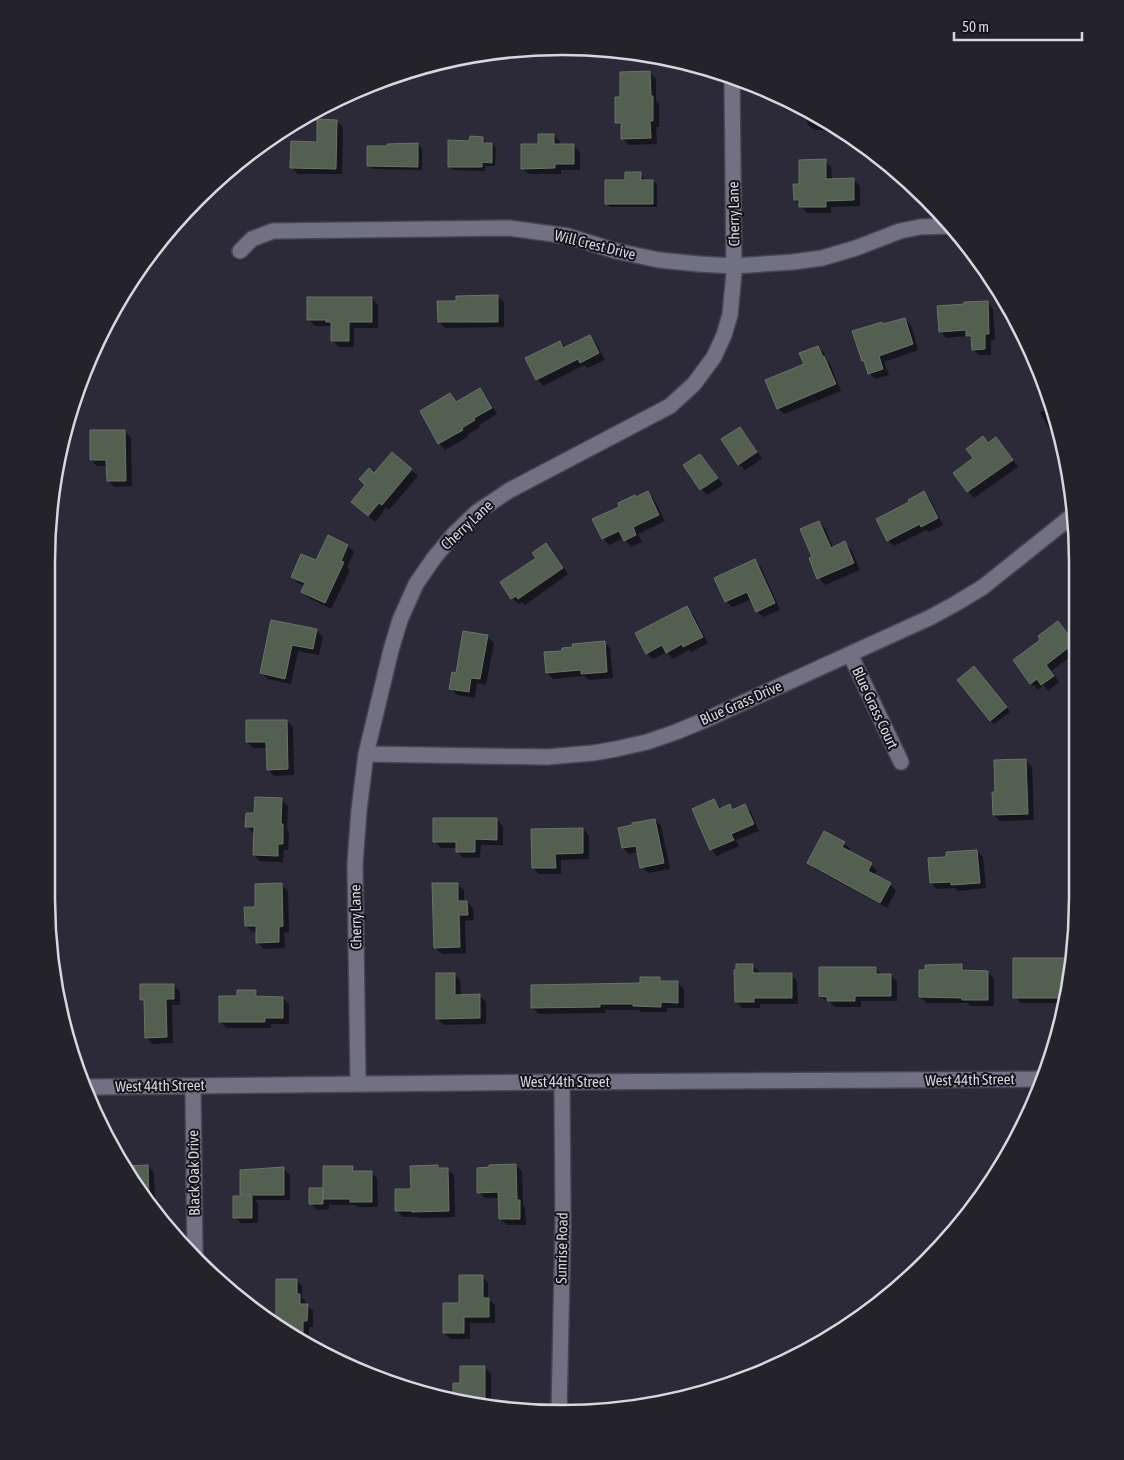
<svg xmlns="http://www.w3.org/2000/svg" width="1124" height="1460" font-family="'Asap Condensed',sans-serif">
<rect width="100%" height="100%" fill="#2c2939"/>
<!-- shadow -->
<path fill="#0007" d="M650,73L656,79V101L659,103V127H656L657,144L629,145L622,138V128L617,122L622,98Z
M808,111L844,131L814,130L807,124Z
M336,121L343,127L342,174H298L292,168L318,143Z
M554,135L560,142V146H574L580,152V170H561V174H529L522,168L540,146Z
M482,138L486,142V144H492L496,148L495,166H485V171L453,170L449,166L471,142Z
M418,144L422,149V170L373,169L369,165Z
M825,161L831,167L832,180H854L860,186V206L831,207V213H807L795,200L800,186Z
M640,174L644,178V181H653L657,185V207H610L606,203L627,181Z
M498,297L504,303V327L445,328L439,322L457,302Z
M372,298L378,305V328H354V347H339L333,341V327L331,326H315L308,319Z
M987,302L993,309L995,340H991V355H979L973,349V341L968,336L946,338L940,331Z
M904,319L911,325L918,350L884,362L889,375L875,379L869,373L866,363L863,361L884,325Z
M590,336L596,343L605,360L588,368L584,365L543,386L537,379L560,342L566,348Z
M818,347L824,353L827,361L830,364L841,391L784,414L778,408Z
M480,389L486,396L497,414L479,425L480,427L467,435L468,437L445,450L439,443L422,411L450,395L457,402Z
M1048,391L1050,396L1059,435L1056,437L1050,430L1040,413L1052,405L1045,393Z
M740,428L746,435L762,459L745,470L739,464Z
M124,431L131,437L132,486L114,487L108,480L107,466H97L91,460Z
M983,437L989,444L996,439L1018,467L974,498L968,491L975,458Z
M392,453L418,476L389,510L386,508L375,522L359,508L374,474Z
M700,455L706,461L723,485L707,495L701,489Z
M648,493L654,499L665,521L638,534L642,542L631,547L624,538L609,545L603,538L637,498Z
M924,493L930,499L943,525L929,532L926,530L894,546L888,540Z
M819,522L825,528L833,548L844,543L851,549L860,570L825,585L819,578L813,557Z
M546,545L552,551L568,574L525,605L522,602L519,604L512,598Z
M348,546L354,552L347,567L350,570L331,609L309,598L302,592L305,586L298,583L292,576Z
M755,561L761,567L780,610L763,617L757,611L752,599L732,607L726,601Z
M686,608L693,614L708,643L691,652L689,650L673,659L667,652L653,659L647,653Z
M272,621L317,631L323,637L319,655L298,651L291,684L268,679L261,673Z
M1058,623L1073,641V655L1051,671L1059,682L1048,691L1043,685L1038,690L1031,683L1014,660L1042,640Z
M487,636L494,643L486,685L477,683L475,698L457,695L451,688L456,674Z
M604,642L610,648L613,678L589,680L584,676L553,679L547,673Z
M978,672L1010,712L994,724L990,720Z
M287,721L293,727L294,775L274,776L268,769V748H253L247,742Z
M1026,761L1032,767L1034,820L1000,821L994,815L997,793Z
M281,799L288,806L287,829L289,832L288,850H284L283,862L260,861L254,855L255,833H253L247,826L256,814Z
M714,801L722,809L729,806L734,810L745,806L751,812L759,831L736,840L739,846L717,856L711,849Z
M496,819L503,826V845H481L480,857L463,858L457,851V848H441L434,841Z
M655,820L661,826L670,869L648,873L642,867L639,852L629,854L623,848Z
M583,829L589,836V859L561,860V874H539L533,868Z
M844,843L850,849L849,852L871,864L877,871L874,876L890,884L896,891L887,908L815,869L809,863Z
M977,851L983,857L986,888L958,891L955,888L937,889L931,883Z
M457,884L464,890V902H467L473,908L474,920L465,921L466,953L442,954L435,947Z
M281,885L288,891L289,932L284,933L285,948L264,949L257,942V932H253L246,926L257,908Z
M1015,959H1073V966L1062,1009L1055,1003H1021L1015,997Z
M752,965L759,971V974H791L797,981L798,1004H760V1008H742L736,1001Z
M961,965L968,972H987L994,978V1006H970L968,1003H927L920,997Z
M876,969L882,975H891L897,982V1001H861V1007H835L830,1002H827L820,996Z
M454,974L460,980L461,996L479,995L486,1002V1024L444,1025L437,1019Z
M659,978L664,983H678L684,989V1008H667V1012H641L639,1010H605L606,1013L539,1014L532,1008L641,984Z
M174,985L180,992V1005H172L173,1043L152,1044L146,1037L145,1003L142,1000Z
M256,992L262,998H283L289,1004V1024H271V1028H227L220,1022L238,997Z
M516,1165L522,1172L523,1205L525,1207L526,1225H507L500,1219V1198H485L479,1192Z
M148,1166L154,1173L155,1207L131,1176Z
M438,1166L441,1169H447L454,1175L455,1217L419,1218L418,1217H403L397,1211L412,1190Z
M353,1168L357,1172H371L377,1178L378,1207H358L355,1205H331L329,1203V1209L317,1210L311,1203L324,1189Z
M284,1169L290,1175V1200H255L258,1204V1223H241L234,1217L245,1197L241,1194Z
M482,1276L488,1283V1299L495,1305V1323H470V1339H451L444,1333L460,1305Z
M296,1280L302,1286V1298L306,1302V1305L313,1311V1327H309V1344L303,1343L274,1322V1315H277Z
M485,1367L491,1374V1404L455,1400V1384H461Z"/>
<!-- building -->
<path fill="#536050" stroke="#697565" d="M650,71L651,96H653V121H650L651,138L621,139V123H615V97H620V72Z
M317,119L337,120L336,169L290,168L291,141L317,142Z
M538,134H554V144H574V164H555V168L521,169V144H538Z
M470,136L483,137V143H492V163L482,162V167H448V140L469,141Z
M418,143V167L367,166V146H387V144Z
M826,159V179L854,178V200L826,201V207H799V200H794L793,184H799V160Z
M625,172H641V180H653V204H605V180H625Z
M498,295V322H438L437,301H456V296Z
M307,297H372V322H349V341H331V322H326V320H307Z
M988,301L989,334H985V349L972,350L971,336H966V330L939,332L937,306L964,304V302Z
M905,318L913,344L879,356L883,369L868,374L864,361H862L852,331L882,322L883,324Z
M590,335L599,353L580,363L578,359L536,380L525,358L560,341L563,348Z
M818,346L823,357L824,356L836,384L777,409L765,380L804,364L799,353Z
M480,388L492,408L474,418L475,420L462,428L463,430L438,444L420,411L450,393L456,402Z
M740,427L757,452L738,465L721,439Z
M90,430H125L126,481H107L106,460H90Z
M983,436L988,443L996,437L1013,460L967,492L953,473L973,458L966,449Z
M392,452L412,469L382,505L379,503L368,516L351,502L365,485L359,479L369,468L374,473Z
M700,454L718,478L700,490L683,465Z
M648,491L659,515L633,527L636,535L624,541L619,531L602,539L592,519L619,507L618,503L635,495L636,497Z
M924,491L938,518L921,527L920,524L887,541L876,519L909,502L908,500Z
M819,521L831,548L845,541L854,563L817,579L809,558L812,557L800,529Z
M328,535L348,545L341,561L344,562L325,603L301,592L305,583L291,577L301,554L316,560Z
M546,543L563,568L518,599L516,596L511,599L500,582L536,558L532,553Z
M755,559L775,603L756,612L747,592L725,602L714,578Z
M687,606L703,637L683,647L682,644L666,653L662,645L646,654L635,633Z
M271,620L317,629L313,649L292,645L285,679L260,673Z
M1058,621L1073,641V644L1046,665L1054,676L1041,685L1037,679L1030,684L1013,660L1040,640L1038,636Z
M463,631L488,635L480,679L471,678L469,692L449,689L452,672L456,673Z
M605,641L607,672L581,674V670L546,673L544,652L562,651V648L573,647L572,644Z
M974,666L1007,707L990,721L957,680Z
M246,720H287L288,769L267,770L266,742H246Z
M1026,759L1028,814L993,815L992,792H995L994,760Z
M255,797L282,798L281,824H283V844H278V856L253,855L254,827H245L246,813H254Z
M714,799L719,809L730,804L732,810L745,804L754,824L731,834L734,840L710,850L692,809Z
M433,818H497V840L475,839V852H456V842H433Z
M655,819L664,863L640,868L636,846L622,848L618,828L632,825V823Z
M583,828V853L555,854L556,868H532L531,829Z
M824,831L845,842L842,847L872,863L868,871L891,883L880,903L807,863Z
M977,850L980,883L951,885V882L930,883L928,858L946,857V852Z
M282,883L283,926L279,927V942L256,943V926H245L244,907H255V884Z
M432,883H458V901H467L468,915H459L460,947L434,948Z
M1013,958H1073V966L1065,998H1013Z
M736,964H753V973H792V998H754V1002H735L734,970H736Z
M962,964V970L988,971V1000H962V998L919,997V970H925V965Z
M819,967H876V974H891V996H855V1001H827V997L819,996Z
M436,973H455V995L480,994V1018L436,1019Z
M640,977H660V981H678V1003L661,1002V1007L633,1006V1004H600V1007L531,1008V985L640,983Z
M140,984H174V999H166L167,1037L145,1038L144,1000H140Z
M237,990H256V996L283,997V1018H265V1022H219V996H237Z
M516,1164L517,1200H520V1219H499L498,1192L477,1193V1168L489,1167V1165Z
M148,1165L149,1200L123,1166Z
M438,1165V1168H448L449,1211L412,1212V1211H395V1189H411L410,1166Z
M323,1166H353V1171H372V1202H350V1199H323Z
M284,1167V1195H240V1170Z
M309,1188H323V1204H309Z
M233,1196H252V1218H233Z
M459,1275H483V1298H489V1317H464V1333H443V1303H459Z
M276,1279H297V1294H300V1304H308L307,1321H303V1344L276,1323Z
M460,1366H485V1404L453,1399V1383H460Z"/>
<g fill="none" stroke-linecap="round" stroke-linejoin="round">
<!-- minor casing -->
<g stroke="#474552" stroke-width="18">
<path id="minor" d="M240,251L252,239L273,231L509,228L568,236L616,251L659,260L699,264L734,266L793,262L822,258L856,248L900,231L920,227L950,226
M850,654L901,762
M366,754L547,757L593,753L616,749L647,742L676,732L705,720L929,618L955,604L983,587L1073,515
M358,1084L355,864L359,810L366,754L391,650L400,620L416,584L434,558L454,534L477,512L510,490L670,406L694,384L714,357L724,335L730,315L734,273L732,77
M193,1086L195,1260
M87,1087L562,1082L1043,1079
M559,1413L563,1224L562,1082"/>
</g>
<!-- minor -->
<use href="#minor" stroke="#727083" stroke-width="15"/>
</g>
<g text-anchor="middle" stroke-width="4" stroke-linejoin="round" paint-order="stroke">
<!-- street labels -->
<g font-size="15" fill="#d7d6e1" stroke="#14131a">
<text transform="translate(734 214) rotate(-91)" y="5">Cherry Lane</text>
<text transform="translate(595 245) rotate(14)" y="5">Will Crest Drive</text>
<text transform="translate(467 525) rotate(-43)" y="5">Cherry Lane</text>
<text transform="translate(741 703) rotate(-24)" y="5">Blue Grass Drive</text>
<text transform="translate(875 708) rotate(65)" y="5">Blue Grass Court</text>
<text transform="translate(356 917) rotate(-91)" y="5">Cherry Lane</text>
<text transform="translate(970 1080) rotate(-1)" y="5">West 44th Street</text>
<text x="565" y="1087">West 44th Street</text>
<text transform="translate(160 1086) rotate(-1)" y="5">West 44th Street</text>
<text transform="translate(194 1173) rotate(-91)" y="5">Black Oak Drive</text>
<text transform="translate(562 1248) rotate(-89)" y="5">Sunrise Road</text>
</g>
</g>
<!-- crop -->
<path d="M0 0H1124V1460H0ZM562 55H562A507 507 0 0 1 1069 562V898A507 507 0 0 1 562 1405H562A507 507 0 0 1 55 898V562A507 507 0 0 1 562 55Z" fill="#24232a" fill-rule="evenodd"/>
<path fill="none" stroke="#d7d6e1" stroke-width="2.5" d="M562 55H562A507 507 0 0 1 1069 562V898A507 507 0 0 1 562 1405H562A507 507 0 0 1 55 898V562A507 507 0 0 1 562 55Z"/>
<!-- scale -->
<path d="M954 32v8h128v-8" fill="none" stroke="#d7d6e1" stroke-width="2.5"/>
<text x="962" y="32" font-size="15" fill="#d7d6e1" stroke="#14131a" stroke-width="4" paint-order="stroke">50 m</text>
</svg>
